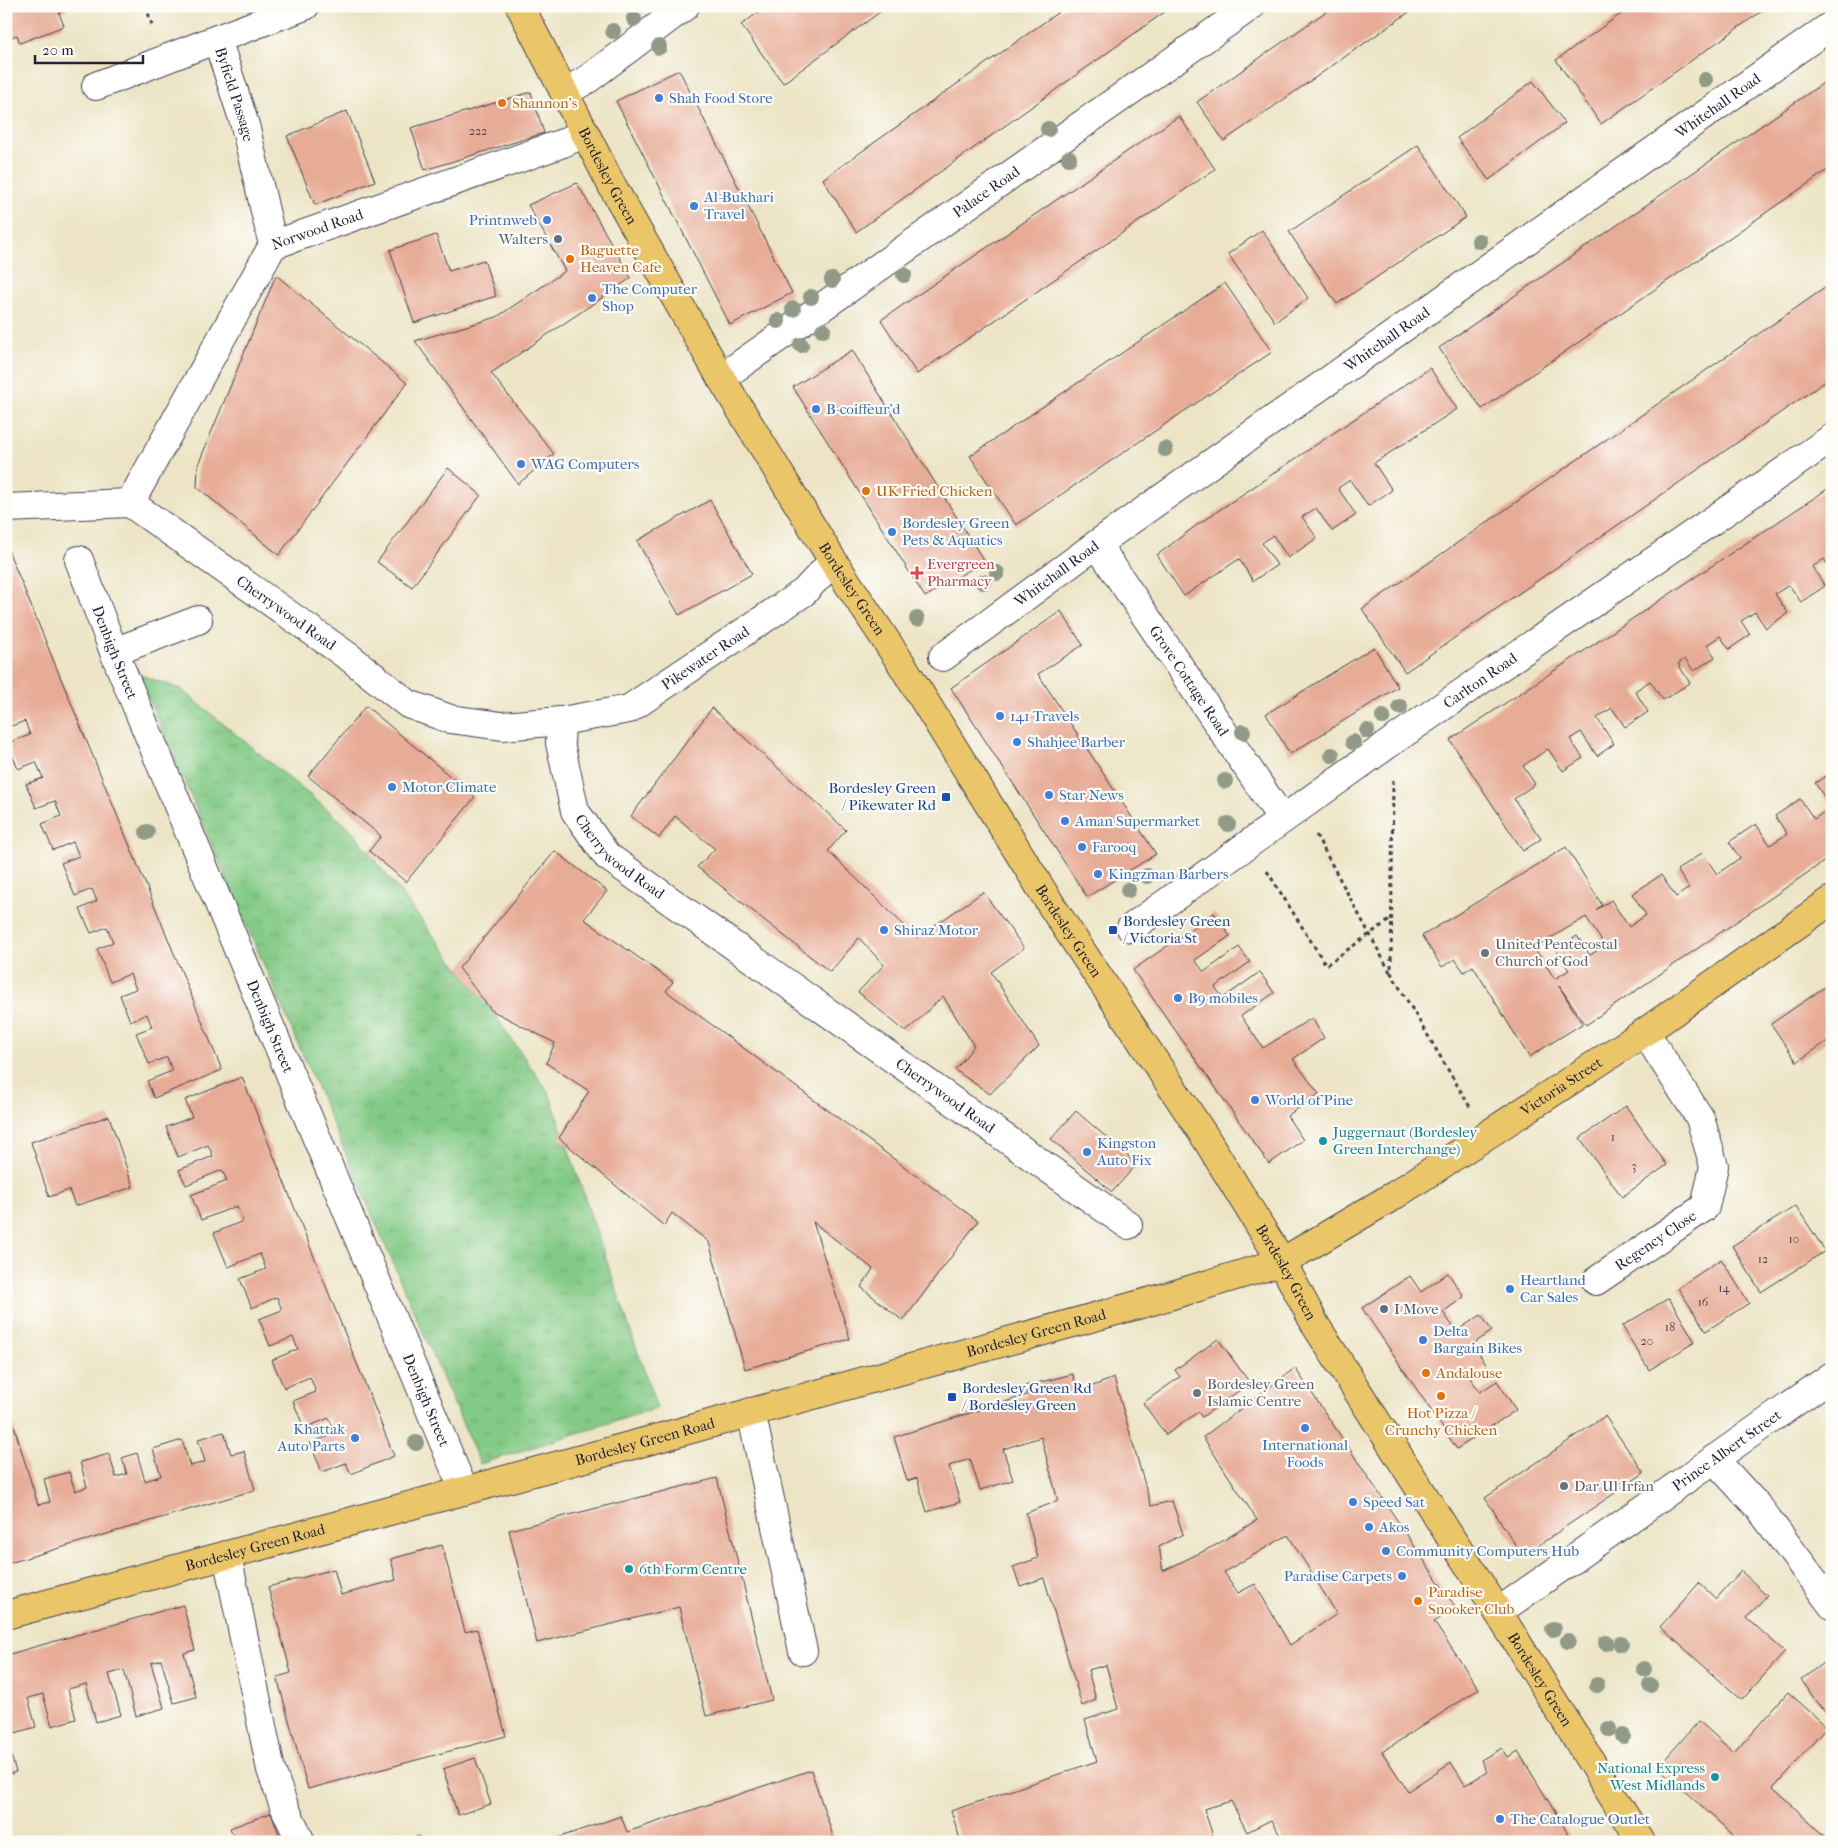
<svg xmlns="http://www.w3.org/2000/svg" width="1838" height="1848" font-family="'IM FELL French Canon',serif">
<defs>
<pattern id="grass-tufts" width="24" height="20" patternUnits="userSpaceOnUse" patternTransform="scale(1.25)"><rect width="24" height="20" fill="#83ca86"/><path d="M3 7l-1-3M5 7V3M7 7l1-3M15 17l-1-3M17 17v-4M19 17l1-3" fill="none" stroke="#71ad75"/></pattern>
</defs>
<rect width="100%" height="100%" fill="#fdfcf7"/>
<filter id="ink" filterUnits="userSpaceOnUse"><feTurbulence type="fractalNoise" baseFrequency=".02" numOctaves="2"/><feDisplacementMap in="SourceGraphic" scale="10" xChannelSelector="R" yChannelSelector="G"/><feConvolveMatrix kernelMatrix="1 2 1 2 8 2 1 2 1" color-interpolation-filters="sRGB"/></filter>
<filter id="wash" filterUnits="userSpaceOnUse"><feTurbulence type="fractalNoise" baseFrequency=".0096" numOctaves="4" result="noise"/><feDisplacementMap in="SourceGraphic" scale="20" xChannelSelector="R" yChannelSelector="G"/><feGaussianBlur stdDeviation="1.12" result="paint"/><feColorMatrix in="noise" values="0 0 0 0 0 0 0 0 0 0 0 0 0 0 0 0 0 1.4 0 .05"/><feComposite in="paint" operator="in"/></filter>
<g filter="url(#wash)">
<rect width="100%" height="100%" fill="#ece4c5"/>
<!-- grass -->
<path fill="url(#grass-tufts)" stroke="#527660" d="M138,674L181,689L352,830L491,1010L549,1093L657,1408L480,1464Z"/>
<g id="blocks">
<!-- building -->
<path fill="#e7ac96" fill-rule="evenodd" d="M6,6H75L59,13L64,26L20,43L17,35L6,39Z
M767,6H888L783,83L741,25Z
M1067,6H1173L856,232L823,179Z
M1334,6H1418L1224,141L1197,102Z
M1632,6H1769L1601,124L1556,60Z
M679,70L792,293L730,325L616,101Z
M1832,77V167L1482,409L1439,348Z
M1533,81L1565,123L1489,180L1457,138Z
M531,92L544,133L425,170L411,128Z
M347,111L375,181L315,205L287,136Z
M1179,116L1215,169L917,374L881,320Z
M1418,145L1466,217L1337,304L1289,232Z
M577,183L631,278L491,373L554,454L518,484L415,341L497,317L565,271L528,205Z
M1262,230L1308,298L1275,322L1228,254Z
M436,235L449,271L484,260L496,296L414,323L390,250Z
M276,275L407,383L279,555L197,487L198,465Z
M1225,283L1272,352L1016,525L970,456Z
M1832,283V377L1405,672L1362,609Z
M852,350L984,561L925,597L793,387Z
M1430,368L1457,409L1374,463L1392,490L1368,506L1350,480L1338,488L1356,515L1332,531L1316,508L1302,517L1317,538L1288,558L1273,535L1262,543L1277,565L1253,581L1239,559L1184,596L1157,555L1197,525Z
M448,468L481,495L412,587L377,562Z
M1832,486V572L1824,559L1812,567L1825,586L1801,602L1789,585L1775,594L1788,613L1766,628L1755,612L1741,621L1750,635L1729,649L1720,636L1707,645L1715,657L1694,671L1685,659L1678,664L1690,683L1663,700L1650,681L1635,691L1648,712L1625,727L1612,708L1597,718L1614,744L1597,756L1581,732L1570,739L1583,758L1563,771L1548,749L1523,766L1535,784L1514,799L1541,839L1523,851L1450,740Z
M710,500L752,574L679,615L637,541Z
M6,545L222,1070L154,1098L147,1081L172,1071L167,1057L149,1064L136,1033L152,1027L147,1014L130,1021L120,995L136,989L130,974L110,982L97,949L113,942L107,927L91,933L80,909L97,901L92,889L75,896L61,863L79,856L73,842L53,850L42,824L61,816L55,801L36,808L26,784L43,778L36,762L18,769L7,743L30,735L25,721L6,728Z
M1061,611L1083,645L1038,674L1156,854L1087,897L951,688Z
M1374,647L1398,687L1290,754L1266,714Z
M366,706L475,797L406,882L369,851L381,836L308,776Z
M712,708L846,830L828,851L917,938L983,892L1024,948L991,972L1039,1046L990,1094L955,1070L974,1046L943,996L906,1032L858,992L884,965L859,938L830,972L697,867L715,849L675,816L659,838L631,816Z
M1832,772V856L1586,1025L1559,986L1582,1024L1529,1057L1473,966L1464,972L1455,959L1442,967L1422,936L1566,847L1602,905L1596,910L1611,900L1629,927L1646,915L1632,894L1661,875L1676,897L1689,888L1677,870L1702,853L1717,874L1740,858L1729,842L1756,824L1770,845L1787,834L1775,816L1800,799L1814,819L1831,807L1815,783ZM1586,917L1605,946L1590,955L1577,936L1556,950L1569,970L1555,979L1534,948Z
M555,851L607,891L584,919L673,982L666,991L978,1221L903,1321L861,1287L873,1269L813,1222L850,1339L745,1369L709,1242L672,1213L664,1226L559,1138L589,1091L546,1063L555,1043L491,1010L459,968Z
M1214,913L1230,936L1195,960L1204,972L1239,947L1250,962L1215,987L1223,998L1260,972L1274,993L1241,1016L1263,1048L1312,1018L1324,1038L1293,1059L1319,1094L1287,1116L1303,1140L1269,1164L1133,970Z
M1832,982V1038L1797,1062L1771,1024Z
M242,1077L394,1456L351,1474L346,1463L322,1472L310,1443L335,1434L329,1418L304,1428L293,1401L316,1392L310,1377L284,1388L272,1360L298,1349L293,1337L270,1346L259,1319L282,1310L277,1297L252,1308L240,1279L266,1269L260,1254L228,1267L214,1233L243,1221L237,1206L201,1220L191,1195L227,1181L222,1170L186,1185L179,1170L213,1156L208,1145L178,1157L166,1127L192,1117L185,1100Z
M1626,1106L1667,1165L1622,1197L1580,1138Z
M1076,1111L1137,1164L1112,1192L1051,1139Z
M109,1116L133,1187L75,1206L69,1190L49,1197L31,1142Z
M1796,1206L1825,1251L1761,1292L1732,1246Z
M1721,1259L1749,1303L1706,1331L1678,1288Z
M1448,1273L1464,1297L1443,1312L1456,1331L1481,1315L1492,1331L1473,1344L1487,1366L1470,1378L1480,1392L1497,1381L1516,1410L1457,1449L1362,1308L1410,1276L1421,1292Z
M1669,1298L1695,1342L1649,1370L1622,1326Z
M1218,1339L1250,1383L1202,1417L1198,1412L1166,1435L1143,1403L1180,1377L1175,1370Z
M1295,1368L1456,1608L1434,1622L1479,1689L1382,1752L1408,1791L1451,1762L1465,1785L1487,1772L1481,1760L1502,1748L1508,1758L1518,1751L1573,1842H1284L1271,1820L1247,1832L1231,1801L1204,1809L1215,1842H961L951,1811L1097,1761L1085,1720L1118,1709L1106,1665L1088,1670L1096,1700L1082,1706L1044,1578L1020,1586L1013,1567L1038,1558L1026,1513L1058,1501L1041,1437L1003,1449L1013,1480L980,1490L970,1459L949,1466L960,1502L927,1512L917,1478L907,1481L894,1437L1027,1395L1025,1386L1073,1374L1077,1392L1114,1378L1151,1506L1172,1501L1183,1534L1159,1547L1163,1571L1216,1545L1257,1520L1203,1437ZM1288,1535L1337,1614L1290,1645L1255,1584L1238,1593L1224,1572Z
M6,1400L38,1505L50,1502L44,1479L69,1472L75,1491L87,1487L80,1462L109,1454L116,1477L127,1474L122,1458L137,1453L145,1481L161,1476L153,1449L182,1440L190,1466L205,1462L198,1439L224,1432L231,1454L244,1451L255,1490L6,1564Z
M1605,1416L1644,1473L1523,1556L1485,1498Z
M717,1478L772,1700L706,1716L679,1607L537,1643L509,1530Z
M442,1545L465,1632L477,1629L506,1736L308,1789L277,1677L291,1673L268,1587L334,1569L341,1595L396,1580L391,1559Z
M1741,1571L1767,1595L1747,1618L1785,1652L1742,1700L1660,1627L1699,1583L1716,1599Z
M183,1605L195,1650L184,1653L196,1697L174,1703L161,1660L151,1663L164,1708L136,1716L124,1670L109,1674L121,1715L96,1722L86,1684L68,1689L76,1719L52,1726L43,1694L28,1698L36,1727L15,1733L6,1703V1655Z
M1832,1656V1720L1801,1680Z
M1788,1692L1827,1727L1773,1788L1832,1842H1741L1658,1767L1699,1721L1734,1753Z
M6,1738L16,1772L6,1775Z
M475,1758L491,1804L458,1815L443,1769Z
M811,1770L835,1842H546L621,1816L627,1832Z
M271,1813L282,1842H236L230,1828Z
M419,1836L421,1842H404V1841Z"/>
</g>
</g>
<g filter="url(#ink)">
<use href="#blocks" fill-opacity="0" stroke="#403f50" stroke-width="1"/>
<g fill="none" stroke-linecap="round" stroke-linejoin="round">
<!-- minor casing -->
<g stroke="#403f50" stroke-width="30">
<g id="minor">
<path d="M217,39L305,6"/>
<path id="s1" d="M96,86L217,39L245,125L273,245"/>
<path d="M565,92L588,79L685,6"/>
<path id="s2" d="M721,378L1251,6"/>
<path id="s3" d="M130,503L273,245L563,143L584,133"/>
<path id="s4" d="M6,508L130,503L349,657L408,704L450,719L502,726L561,721L560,743L575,811L607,856L1128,1225"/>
<path id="s5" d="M1097,544L1282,819"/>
<path id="s6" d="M79,560L114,652L464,1491"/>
<path d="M114,652L198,620"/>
<path id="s7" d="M943,657L1097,544L1832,25"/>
<path id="s8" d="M561,721L629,709L804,592L833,561"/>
<path id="s9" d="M1131,928L1394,740L1832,438"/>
<path id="s10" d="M1596,1281L1705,1207L1714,1166L1700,1118L1645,1032"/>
<path d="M751,1412L803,1651"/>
<path d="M1714,1459L1760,1509L1832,1605"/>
<path d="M227,1555L271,1770L284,1806L301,1842"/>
<path id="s11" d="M1498,1612L1832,1376"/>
</g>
</g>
<!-- major casing -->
<g stroke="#403f50" stroke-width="30">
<g id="major">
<path id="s12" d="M520,6L611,184L721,378L833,561L901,663L1053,908L1205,1137L1282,1262L1316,1326L1498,1612L1641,1842"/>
<path id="s13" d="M6,1615L666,1436L1159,1299L1282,1262L1395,1195L1645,1032L1832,900"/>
</g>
</g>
<!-- path -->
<path stroke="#403f50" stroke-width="3" stroke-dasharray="4 4" stroke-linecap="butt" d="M146,6L153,28
M1393,780L1391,973L1470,1107
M1316,835L1390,972
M1267,871L1326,965L1391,919"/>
<!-- minor -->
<use href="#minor" stroke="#fff" stroke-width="28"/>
<!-- major -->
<use href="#major" stroke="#ebc669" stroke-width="28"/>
</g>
<!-- trees -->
<g fill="#909a87">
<circle cx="634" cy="19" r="8"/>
<circle cx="613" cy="31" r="8"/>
<circle cx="659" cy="47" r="8"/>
<circle cx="1705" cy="80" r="8"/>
<circle cx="1048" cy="129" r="8"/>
<circle cx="1069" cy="158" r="8"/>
<circle cx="1479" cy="241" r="8"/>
<circle cx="904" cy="275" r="8"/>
<circle cx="832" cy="280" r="8"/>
<circle cx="811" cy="297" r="8"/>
<circle cx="793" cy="309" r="8"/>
<circle cx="778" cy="321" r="8"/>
<circle cx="823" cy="330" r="8"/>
<circle cx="801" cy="345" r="8"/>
<circle cx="1165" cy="449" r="8"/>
<circle cx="997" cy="573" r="8"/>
<circle cx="983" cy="582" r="8"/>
<circle cx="917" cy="619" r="8"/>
<circle cx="1400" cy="707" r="8"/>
<circle cx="1383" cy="717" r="8"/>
<circle cx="1367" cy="731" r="8"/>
<circle cx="1243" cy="732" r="8"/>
<circle cx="1353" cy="742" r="8"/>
<circle cx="1332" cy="755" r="8"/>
<circle cx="1225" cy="781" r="8"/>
<circle cx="1228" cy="824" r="8"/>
<circle cx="147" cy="832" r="8"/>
<circle cx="1147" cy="876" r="8"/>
<circle cx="1128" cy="890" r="8"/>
<circle cx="416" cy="1443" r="8"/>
<circle cx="1553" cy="1629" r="8"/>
<circle cx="1568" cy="1641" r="8"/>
<circle cx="1606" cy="1643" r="8"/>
<circle cx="1621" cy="1644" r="8"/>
<circle cx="1644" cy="1669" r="8"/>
<circle cx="1597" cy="1685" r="8"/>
<circle cx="1650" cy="1685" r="8"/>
<circle cx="1609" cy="1729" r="8"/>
<circle cx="1623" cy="1736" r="8"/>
</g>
</g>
<!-- markers -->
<g fill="#3f7fe0" stroke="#fdfcf7" stroke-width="2">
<circle cx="659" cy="98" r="5"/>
<circle cx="694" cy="206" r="5"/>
<circle cx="547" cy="220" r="5"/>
<circle cx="592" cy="298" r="5"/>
<circle cx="816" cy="409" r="5"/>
<circle cx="521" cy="464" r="5"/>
<circle cx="892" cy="532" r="5"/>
<circle cx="1000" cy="716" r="5"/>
<circle cx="1017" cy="742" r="5"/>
<circle cx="392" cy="787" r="5"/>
<circle cx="1049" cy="795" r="5"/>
<circle cx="1065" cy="821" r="5"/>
<circle cx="1082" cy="847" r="5"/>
<circle cx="1098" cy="874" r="5"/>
<circle cx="884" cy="930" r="5"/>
<circle cx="1178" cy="998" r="5"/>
<circle cx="1255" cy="1100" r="5"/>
<circle cx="1087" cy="1152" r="5"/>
<circle cx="1510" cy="1289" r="5"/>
<circle cx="1423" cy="1340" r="5"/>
<circle cx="1305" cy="1428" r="5"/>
<circle cx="355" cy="1438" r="5"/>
<circle cx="1353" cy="1502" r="5"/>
<circle cx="1369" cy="1527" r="5"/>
<circle cx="1386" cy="1551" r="5"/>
<circle cx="1402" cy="1576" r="5"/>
<circle cx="1500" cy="1819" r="5"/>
</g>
<g fill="#e8710a" stroke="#fdfcf7" stroke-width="2">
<circle cx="502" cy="103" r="5"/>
<circle cx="570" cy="259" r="5"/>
<circle cx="866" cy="491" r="5"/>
<circle cx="1426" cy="1373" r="5"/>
<circle cx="1441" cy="1396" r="5"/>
<circle cx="1418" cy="1601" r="5"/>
</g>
<g fill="#5c6f8a" stroke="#fdfcf7" stroke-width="2">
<circle cx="558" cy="239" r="5"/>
<circle cx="1384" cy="1309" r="5"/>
</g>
<path fill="#e0444e" stroke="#fdfcf7" stroke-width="2" d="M914.5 565.5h5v5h5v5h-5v5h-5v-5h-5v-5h5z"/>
<g fill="#1a4fb4" stroke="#fdfcf7" stroke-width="2">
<rect x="941" y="792" width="10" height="10" rx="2.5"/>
<rect x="1108" y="925" width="10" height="10" rx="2.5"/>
<rect x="947" y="1392" width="10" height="10" rx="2.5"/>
</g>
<g fill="#6b7280" stroke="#fdfcf7" stroke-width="2">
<circle cx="1485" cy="953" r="5"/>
<circle cx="1197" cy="1393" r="5"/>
<circle cx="1564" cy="1486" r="5"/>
</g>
<g fill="#0f9aa8" stroke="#fdfcf7" stroke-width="2">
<circle cx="1323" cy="1141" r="5"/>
<circle cx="629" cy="1569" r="5"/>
<circle cx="1715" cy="1777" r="5"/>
</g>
<g text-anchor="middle" stroke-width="4.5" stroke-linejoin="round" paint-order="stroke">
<!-- number labels -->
<g font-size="12" fill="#534452">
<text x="478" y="135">222</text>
<text x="1613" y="1141">1</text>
<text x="1634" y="1170">3</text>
<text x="1794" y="1243">10</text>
<text x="1763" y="1263">12</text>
<text x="1724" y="1292">14</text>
<text x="1703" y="1306">16</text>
<text x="1670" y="1331">18</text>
<text x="1647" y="1345">20</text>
</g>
<!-- street labels -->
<g font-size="15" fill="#22223b" stroke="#fdfcf7">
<text dy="5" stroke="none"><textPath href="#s1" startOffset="188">Byfield Passage</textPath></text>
<text dy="5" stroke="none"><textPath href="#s7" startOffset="951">Whitehall Road</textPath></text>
<text dy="5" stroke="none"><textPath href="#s12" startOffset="191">Bordesley Green</textPath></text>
<text dy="5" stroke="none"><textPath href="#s2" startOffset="324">Palace Road</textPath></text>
<text dy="5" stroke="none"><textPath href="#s3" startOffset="342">Norwood Road</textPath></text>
<text dy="5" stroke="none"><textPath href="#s7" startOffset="546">Whitehall Road</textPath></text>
<text dy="5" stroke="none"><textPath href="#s7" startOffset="141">Whitehall Road</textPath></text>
<text dy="5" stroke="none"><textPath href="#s12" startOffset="671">Bordesley Green</textPath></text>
<text dy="5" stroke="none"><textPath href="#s4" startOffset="315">Cherrywood Road</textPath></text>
<text dy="5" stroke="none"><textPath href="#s6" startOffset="99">Denbigh Street</textPath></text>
<text dy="5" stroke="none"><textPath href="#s8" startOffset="161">Pikewater Road</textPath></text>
<text dy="5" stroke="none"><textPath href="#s9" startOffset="428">Carlton Road</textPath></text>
<text dy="5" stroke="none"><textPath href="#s5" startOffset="165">Grove Cottage Road</textPath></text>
<text dy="5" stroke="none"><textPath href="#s4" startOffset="780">Cherrywood Road</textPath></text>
<text dy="5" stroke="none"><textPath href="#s12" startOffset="1076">Bordesley Green</textPath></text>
<text dy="5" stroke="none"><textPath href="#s6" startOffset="504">Denbigh Street</textPath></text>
<text dy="5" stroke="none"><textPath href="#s13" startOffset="1654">Victoria Street</textPath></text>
<text dy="5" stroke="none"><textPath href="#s4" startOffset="1185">Cherrywood Road</textPath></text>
<text dy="5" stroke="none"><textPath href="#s10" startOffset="72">Regency Close</textPath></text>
<text dy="5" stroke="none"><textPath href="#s12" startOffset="1481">Bordesley Green</textPath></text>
<text dy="5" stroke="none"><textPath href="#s13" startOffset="1068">Bordesley Green Road</textPath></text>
<text dy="5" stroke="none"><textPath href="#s6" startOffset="909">Denbigh Street</textPath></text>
<text dy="5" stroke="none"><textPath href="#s13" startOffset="662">Bordesley Green Road</textPath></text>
<text dy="5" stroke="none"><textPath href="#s11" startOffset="280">Prince Albert Street</textPath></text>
<text dy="5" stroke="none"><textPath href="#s13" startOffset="258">Bordesley Green Road</textPath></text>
<text dy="5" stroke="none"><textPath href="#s12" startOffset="1961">Bordesley Green</textPath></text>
</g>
<!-- shop labels -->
<g font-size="15" fill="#366cbe" stroke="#fdfcf7" text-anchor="start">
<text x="669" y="103">Shah Food Store</text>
<text x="704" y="202">Al-Bukhari<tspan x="704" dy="17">Travel</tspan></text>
<text x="537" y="225" text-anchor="end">Printnweb</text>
<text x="602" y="294">The Computer<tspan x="602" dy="17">Shop</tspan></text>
<text x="826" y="414">B-coiffeur'd</text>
<text x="531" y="469">WAG Computers</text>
<text x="902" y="528">Bordesley Green<tspan x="902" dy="17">Pets &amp; Aquatics</tspan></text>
<text x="1010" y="721">141 Travels</text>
<text x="1027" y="747">Shahjee Barber</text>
<text x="402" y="792">Motor Climate</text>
<text x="1059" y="800">Star News</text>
<text x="1075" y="826">Aman Supermarket</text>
<text x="1092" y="852">Farooq</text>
<text x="1108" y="879">Kingzman Barbers</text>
<text x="894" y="935">Shiraz Motor</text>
<text x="1188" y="1003">B9 mobiles</text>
<text x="1265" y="1105">World of Pine</text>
<text x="1097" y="1148">Kingston<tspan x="1097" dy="17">Auto Fix</tspan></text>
<text x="1520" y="1285">Heartland<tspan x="1520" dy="17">Car Sales</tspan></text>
<text x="1433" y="1336">Delta<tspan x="1433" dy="17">Bargain Bikes</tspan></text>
<text x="345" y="1434" text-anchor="end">Khattak<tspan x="345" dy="17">Auto Parts</tspan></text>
<text x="1305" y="1450" text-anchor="middle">International<tspan x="1305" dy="17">Foods</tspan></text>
<text x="1363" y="1507">Speed Sat</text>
<text x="1379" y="1532">Akos</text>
<text x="1396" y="1556">Community Computers Hub</text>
<text x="1392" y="1581" text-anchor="end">Paradise Carpets</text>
<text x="1510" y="1824">The Catalogue Outlet</text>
</g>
<!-- food labels -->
<g font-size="15" fill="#c56008" stroke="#fdfcf7" text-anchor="start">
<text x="512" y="108">Shannon's</text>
<text x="580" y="255">Baguette<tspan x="580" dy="17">Heaven Cafe</tspan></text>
<text x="876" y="496">UK Fried Chicken</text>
<text x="1436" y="1378">Andalouse</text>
<text x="1441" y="1418" text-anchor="middle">Hot Pizza /<tspan x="1441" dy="17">Crunchy Chicken</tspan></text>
<text x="1428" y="1597">Paradise<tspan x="1428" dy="17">Snooker Club</tspan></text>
</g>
<!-- service labels -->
<g font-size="15" fill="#4e5e75" stroke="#fdfcf7" text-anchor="end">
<text x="548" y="244">Walters</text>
<text x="1394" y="1314" text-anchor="start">I Move</text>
</g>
<!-- health labels -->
<g font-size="15" fill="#be3a42" stroke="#fdfcf7" text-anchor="start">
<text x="927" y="569">Evergreen<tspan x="927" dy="17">Pharmacy</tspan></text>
</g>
<!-- transit labels -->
<g font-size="15" fill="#164399" stroke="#fdfcf7" text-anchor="start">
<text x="936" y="793" text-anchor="end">Bordesley Green<tspan x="936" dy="17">/ Pikewater Rd</tspan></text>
<text x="1123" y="926">Bordesley Green<tspan x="1123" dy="17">/ Victoria St</tspan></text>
<text x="962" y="1393">Bordesley Green Rd<tspan x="962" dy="17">/ Bordesley Green</tspan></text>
</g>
<!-- worship labels -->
<g font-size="15" fill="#5b616d" stroke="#fdfcf7" text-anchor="start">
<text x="1495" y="949">United Pentecostal<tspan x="1495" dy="17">Church of God</tspan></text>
<text x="1207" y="1389">Bordesley Green<tspan x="1207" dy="17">Islamic Centre</tspan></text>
<text x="1574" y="1491">Dar Ul Irfan</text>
</g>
<!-- culture labels -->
<g font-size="15" fill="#0d838f" stroke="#fdfcf7" text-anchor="start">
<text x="1333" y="1137">Juggernaut (Bordesley<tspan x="1333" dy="17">Green Interchange)</tspan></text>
<text x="639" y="1574">6th Form Centre</text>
<text x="1705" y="1773" text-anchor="end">National Express<tspan x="1705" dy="17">West Midlands</tspan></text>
</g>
</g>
<!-- margin -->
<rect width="1838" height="1848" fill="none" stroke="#fdfcf7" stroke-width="25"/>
<!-- scale -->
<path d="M35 55v8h108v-8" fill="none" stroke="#22223b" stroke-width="2.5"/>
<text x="42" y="55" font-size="15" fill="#22223b" stroke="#fdfcf7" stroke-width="4" paint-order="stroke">20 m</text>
</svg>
